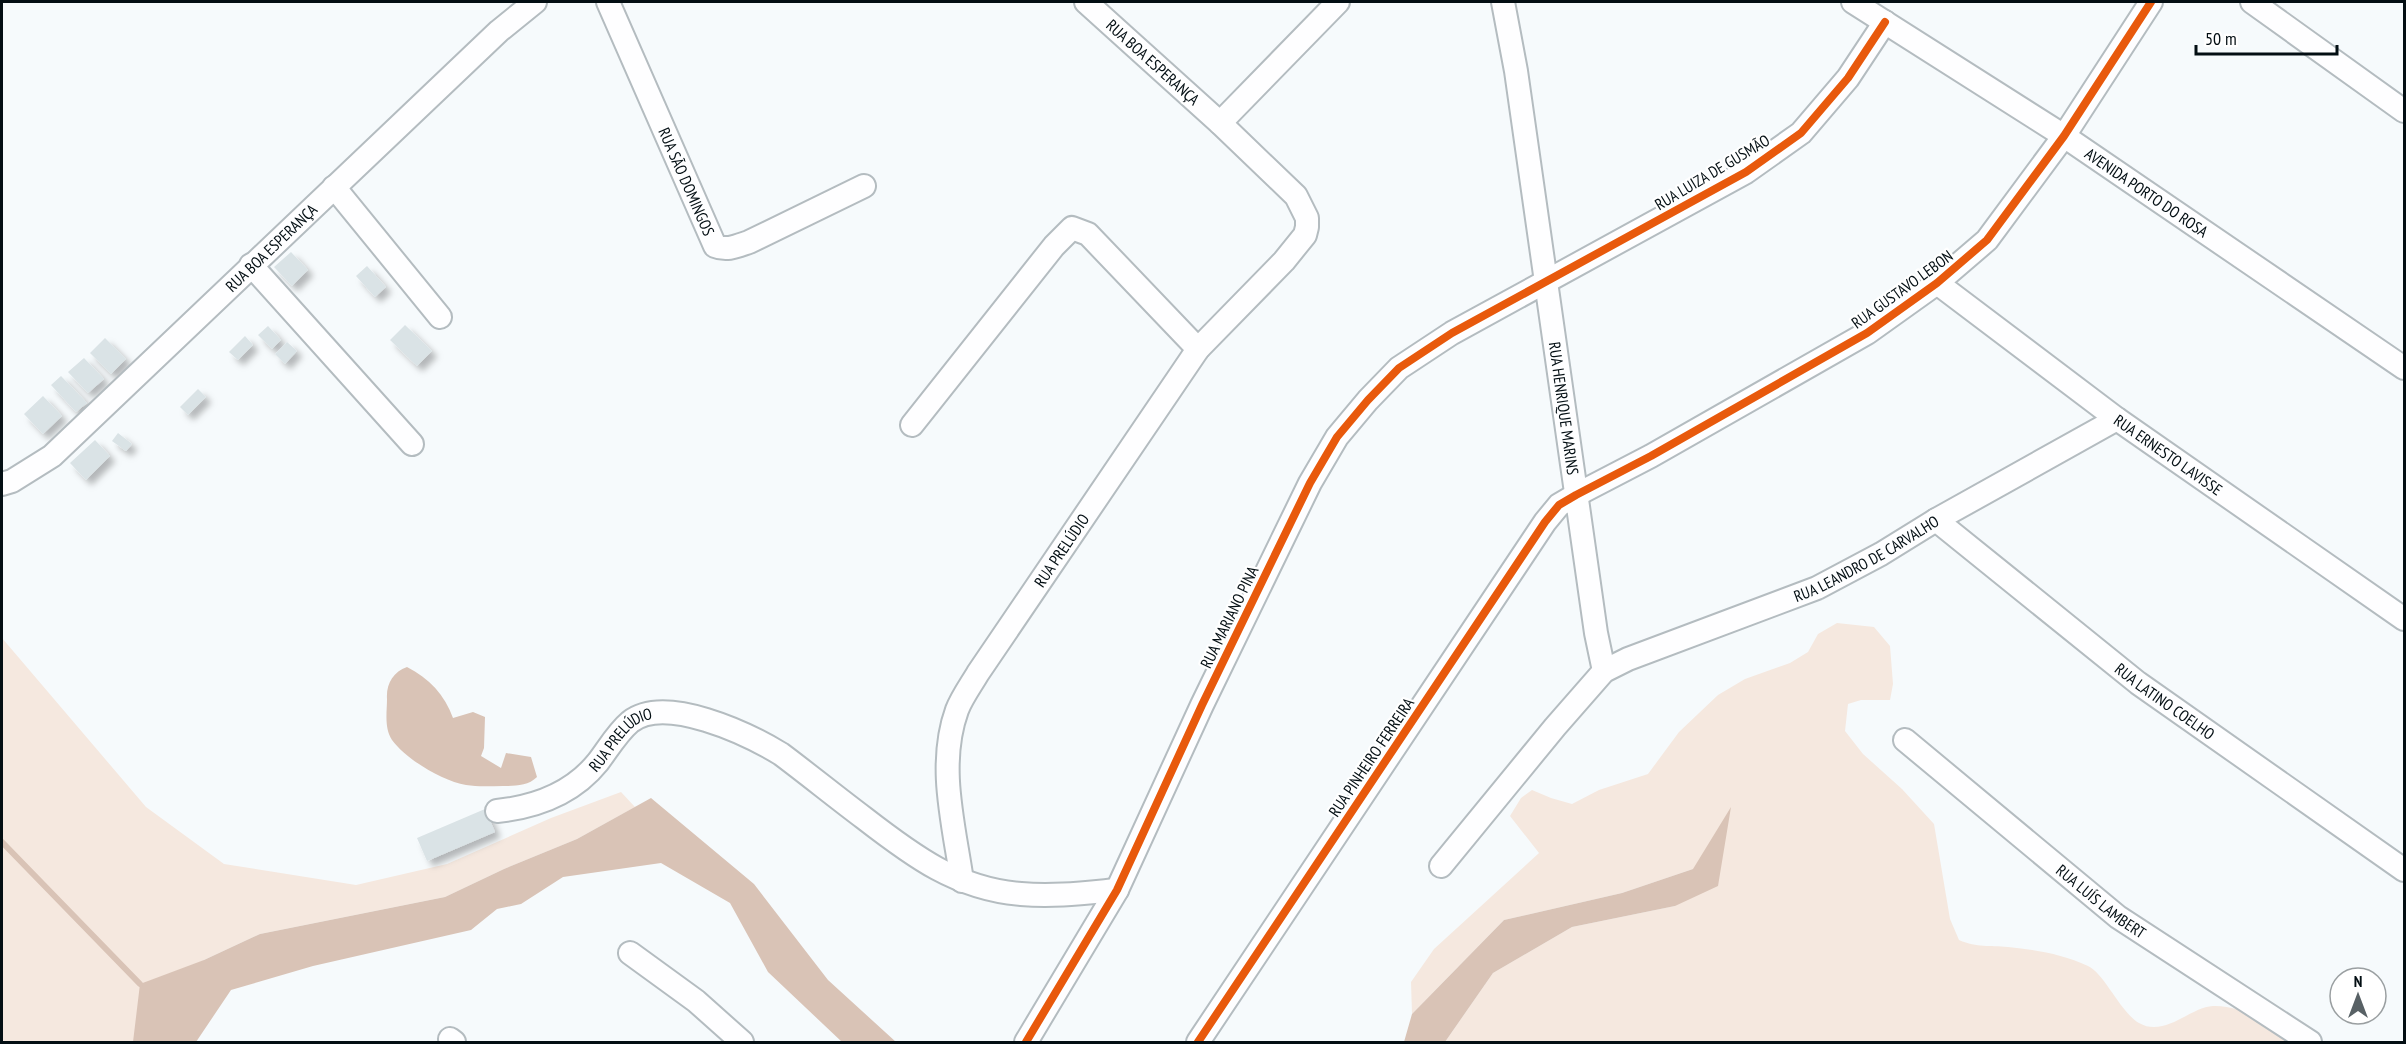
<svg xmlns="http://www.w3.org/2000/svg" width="2406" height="1044" font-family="'PT Sans Narrow',sans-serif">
<defs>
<filter id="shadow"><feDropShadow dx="5.5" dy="5.5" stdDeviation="3" flood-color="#0004"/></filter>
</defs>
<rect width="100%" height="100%" fill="#f6fafc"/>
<!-- green -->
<path fill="#f5e8df" d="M1837,623L1874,627L1890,646L1893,684L1890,700H1861L1848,704L1845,731L1863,754L1902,789L1934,824L1950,919L1959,940C1978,948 1989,945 2008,947C2036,950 2062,954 2088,966C2104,973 2121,1013 2139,1023C2165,1038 2190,1007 2213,1006C2244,1005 2266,1024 2289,1042H1445L1493,973L1572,927L1675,906L1693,869L1622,893L1504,920L1412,1014L1411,982L1434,949L1539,853L1510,816L1521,798L1532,790L1551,798L1572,804L1599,790L1648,774L1679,732L1718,695L1745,679L1790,663L1808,652L1818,634Z
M2,638L146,807L224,864L356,885L447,864L551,818L621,792L635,807L577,839L504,869L445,897L260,934L204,960L133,1042H2Z"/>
<!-- water -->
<path fill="#d9c3b6" d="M407,667C429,678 445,695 453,718L473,712L485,717L484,748L481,756L501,768L506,753L531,757L537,777C528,786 515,786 503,786C491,786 478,787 466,785C442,781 406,759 392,740C384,728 387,712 387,699C386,684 393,672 407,667Z
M651,798L754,884L828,980L896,1042H842L768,972L730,903L661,863L563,877L521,904L497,909L471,930L313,966L231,990L196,1042H133L140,984L204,960L260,934L445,897L504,869L577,839Z
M1731,807L1718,886L1675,906L1572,927L1493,973L1445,1042H1404L1412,1014L1504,920L1622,893L1693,869Z"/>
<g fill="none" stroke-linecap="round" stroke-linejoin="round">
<!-- stream -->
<path stroke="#d9c3b6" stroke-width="6" d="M2,842L140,984"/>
</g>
<!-- building -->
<path fill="#dae3e6" filter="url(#shadow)" d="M291,252L308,270L292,286L274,267Z
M367,266L386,287L375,297L356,276Z
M405,325L432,351L417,366L390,340Z
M268,326L281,340L272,349L258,335Z
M245,336L253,345L238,360L229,352Z
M105,338L126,359L111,374L90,353Z
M287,342L297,351L285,364L275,354Z
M84,358L104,379L88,393L68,372Z
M61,376L87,403L76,412L51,385Z
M198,389L206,397L188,415L180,407Z
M43,396L62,416L43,434L24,414Z
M118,433L132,444L126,451L112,441Z
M95,440L110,456L86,480L70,463Z
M485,809L495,832L427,861L417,838Z"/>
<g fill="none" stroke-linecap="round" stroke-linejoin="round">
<!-- minor casing -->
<g stroke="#b4bcc0" stroke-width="26">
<g id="minor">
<path id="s1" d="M608,2L715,246C727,251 737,246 749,242L864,186"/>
<path id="s2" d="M1503,2L1516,71L1596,633L1604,671"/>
<path id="s3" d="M1853,2L2064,136L2404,368"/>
<path d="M2252,2L2404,111"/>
<path d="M1220,123L1338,2"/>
<path d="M334,187L440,317"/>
<path d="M251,265L412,444"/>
<path id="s4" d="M1937,283L2117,419L2404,619"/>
<path d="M912,425L1054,246L1072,228L1088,234L1198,349"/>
<path id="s5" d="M2,484L12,481L52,456L499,31L535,2"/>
<path id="s6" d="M1936,520L2138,683L2404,870"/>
<path id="s7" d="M1905,740L2118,917L2310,1042"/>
<path id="s8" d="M497,811C535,807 573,793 598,762C608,749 617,733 630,722C665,694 748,734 781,754C809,775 836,797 864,818C913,856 957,889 1021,894C1053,897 1085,893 1117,890"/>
<path id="s9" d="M1441,866L1555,727L1604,671L1628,659L1817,588L1881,554L1936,520L2117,419"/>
<path id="s10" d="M962,881C954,825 937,765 957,710C962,697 971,685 978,673L1198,349L1284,261L1305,235L1307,227V218L1296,196L1220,123L1086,2"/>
<path d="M630,953L696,1001L742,1042"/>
<path d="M450,1039L454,1042"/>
<path d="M1026,1042L1117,890L1202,705L1310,483L1337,437L1368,400L1399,368L1452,333L1746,172L1801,133L1848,78L1885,22"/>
<path d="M1198,1042L1545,522L1559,505L1576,495L1651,456L1867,333L1937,283L1987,240L2064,136L2151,2"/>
</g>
</g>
<!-- minor -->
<use href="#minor" stroke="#fefeff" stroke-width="22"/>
<!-- cycleway casing -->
<g stroke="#fff" stroke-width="11">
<path id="cycleway" d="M1026,1042L1117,890L1202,705L1310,483L1337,437L1368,400L1399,368L1452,333L1746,172L1801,133L1848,78L1885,22
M1198,1042L1545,522L1559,505L1576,495L1651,456L1867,333L1937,283L1987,240L2064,136L2151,2"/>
</g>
<!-- cycleway -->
<use href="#cycleway" stroke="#e8590c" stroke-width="8"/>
</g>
<g text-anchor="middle" stroke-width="4.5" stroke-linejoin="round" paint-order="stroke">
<!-- street labels -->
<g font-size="16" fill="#030e13" stroke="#fff">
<text transform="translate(1153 62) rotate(42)" y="6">RUA BOA ESPERANÇA</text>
<text transform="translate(1712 172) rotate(-31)" y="6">RUA LUIZA DE GUSMÃO</text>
<text dy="6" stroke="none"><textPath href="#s1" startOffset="196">RUA SÃO DOMINGOS</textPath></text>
<text dy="6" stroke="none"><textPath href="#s3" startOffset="350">AVENIDA PORTO DO ROSA</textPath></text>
<text dy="6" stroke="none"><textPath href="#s5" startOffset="360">RUA BOA ESPERANÇA</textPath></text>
<text transform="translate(1902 289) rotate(-36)" y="6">RUA GUSTAVO LEBON</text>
<text dy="6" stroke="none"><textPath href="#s2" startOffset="411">RUA HENRIQUE MARINS</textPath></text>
<text dy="6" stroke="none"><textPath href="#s4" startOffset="288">RUA ERNESTO LAVISSE</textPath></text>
<text dy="6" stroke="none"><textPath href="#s10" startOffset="364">RUA PRELÚDIO</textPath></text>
<text dy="6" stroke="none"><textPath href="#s9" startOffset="540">RUA LEANDRO DE CARVALHO</textPath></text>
<text transform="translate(1229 617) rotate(-64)" y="6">RUA MARIANO PINA</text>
<text dy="6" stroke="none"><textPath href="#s6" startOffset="292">RUA LATINO COELHO</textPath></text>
<text dy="6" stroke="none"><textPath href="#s8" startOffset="148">RUA PRELÚDIO</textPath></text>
<text transform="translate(1371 757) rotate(-56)" y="6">RUA PINHEIRO FERREIRA</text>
<text dy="6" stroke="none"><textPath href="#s7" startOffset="254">RUA LUÍS LAMBERT</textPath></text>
</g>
</g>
<!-- border -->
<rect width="2406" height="1044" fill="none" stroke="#030e13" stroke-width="6"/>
<!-- north arrow -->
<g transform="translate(2358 996)"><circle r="28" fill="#ffffff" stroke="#9a9fa1" stroke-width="1.5"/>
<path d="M0-4.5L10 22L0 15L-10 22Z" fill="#586165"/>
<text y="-9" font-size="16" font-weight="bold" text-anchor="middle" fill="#030e13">N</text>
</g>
<!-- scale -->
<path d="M2196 45v9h141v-9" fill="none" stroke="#030e13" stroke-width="3"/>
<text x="2205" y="45" font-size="18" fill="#030e13" stroke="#ffffff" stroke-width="4.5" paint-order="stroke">50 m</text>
</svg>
